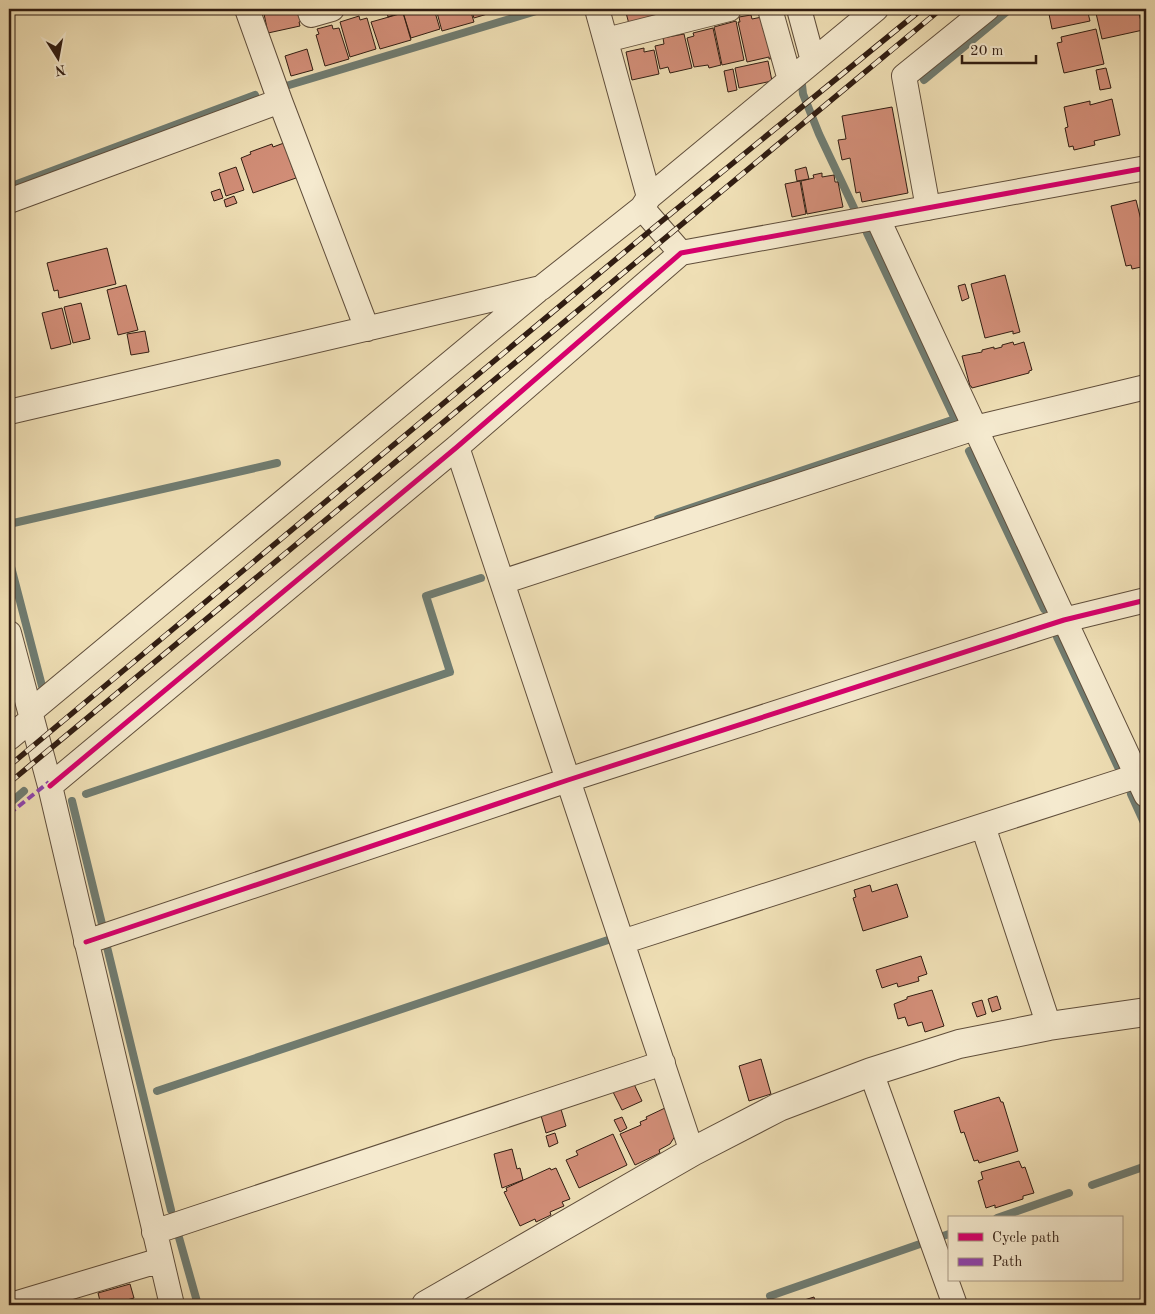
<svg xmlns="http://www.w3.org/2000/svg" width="1155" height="1314" font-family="'Old Standard TT',serif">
<rect width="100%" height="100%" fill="#efdfb5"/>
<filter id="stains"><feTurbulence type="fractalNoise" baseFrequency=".004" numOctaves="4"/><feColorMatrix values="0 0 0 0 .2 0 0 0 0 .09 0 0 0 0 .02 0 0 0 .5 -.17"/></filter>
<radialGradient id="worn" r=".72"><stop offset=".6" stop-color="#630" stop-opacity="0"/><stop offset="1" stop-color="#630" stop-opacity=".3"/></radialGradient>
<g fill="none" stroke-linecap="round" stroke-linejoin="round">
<!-- stream -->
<path stroke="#707c71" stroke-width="8" d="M924,80L1010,9
M802,85L803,94L819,134L854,208
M286,86L543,9
M9,187L255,95
M969,451L1044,609
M658,519L955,419L867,233
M9,524L277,463
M9,559L42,686
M1057,637L1118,767
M86,794L450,672L426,596L481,578
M1131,794L1146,827
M72,801L102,924
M9,804L24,791
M107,947L171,1210
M157,1091L611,939
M1092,1185L1146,1166
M997,1218L1069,1193
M178,1234L198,1305
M940,1237L949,1234
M9,1288L11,1297
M770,1296L920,1244"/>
</g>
<!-- building -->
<path fill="#d28e78" stroke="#311d12" d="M263,9H300L302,21L299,22L300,26L268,33Z
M386,9H401L402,12L388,17Z
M402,9H434L440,29L411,38Z
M436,9H470L474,22L442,31Z
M471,9H504L474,18Z
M625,9H663L664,15L629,24Z
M1048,9H1087L1090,21L1052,29Z
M1095,9H1138L1143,30L1102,39Z
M403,13L411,40L380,49L371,22Z
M751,15L752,19L762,17L775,58L769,59V57L747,62L738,22H740L739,17Z
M359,16L360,20L367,18L376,49L350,57L340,22Z
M736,21L744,60L722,65L714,27Z
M332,25L333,29L339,28L349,59L325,66L316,35L319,34L317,29Z
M713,28L721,65L709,68L708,65L694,67L687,38L694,36L693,33Z
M1096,29L1104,64L1064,73L1057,43L1062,42L1061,37Z
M684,34L692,68L670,73L668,67L660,69L655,46L664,44L663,38Z
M644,48V52L654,50L659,74L632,80L626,52Z
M307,49L313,70L291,76L285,56Z
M768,61L772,81L739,88L735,68Z
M1106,68L1111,88L1100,90L1096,70Z
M733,69L737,90L728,92L724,71Z
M1112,99L1120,135L1094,141L1095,145L1074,150L1073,146L1069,147L1065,128L1068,127L1064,107L1090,101V105Z
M892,107L908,193L862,202L860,192L856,193L850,158L842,160L838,140L846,139L842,116Z
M284,143L296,178L253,193L241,158L251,154L250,152L272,144L273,147Z
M236,167L244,190L226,196L219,173Z
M806,167L809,179L797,181L795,170Z
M822,173V177L834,175L835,182H838L843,207L807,214L801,181L814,178L813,175Z
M800,181L806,214L792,217L785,184Z
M220,189L223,198L214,201L211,192Z
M234,196L237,203L226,207L224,200Z
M1136,200L1146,240V266L1132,269L1131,265L1126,266L1111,206Z
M107,248L116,284L59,298L58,290L54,291L47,263Z
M1005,275L1020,332L1013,334V331L985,338L971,284Z
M965,284L969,298L962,301L958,286Z
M126,285L138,330L118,335L107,290Z
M81,303L90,339L73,343L64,307Z
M62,308L71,344L51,349L42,313Z
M145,331L149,352L131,355L127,334Z
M1013,342L1014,345L1024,342L1032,370L1029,371V373L972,388L971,386H970L962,356L982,352V350L994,347V349L1002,347V345Z
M897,884L908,917L863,931L853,898L856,897L854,890L870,885L872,892Z
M921,956L927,974L918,977L919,981L898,987L897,983L882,988L876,970Z
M932,990L944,1026L925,1032L922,1022L908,1026L905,1017L898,1019L894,1004L907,999V997Z
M997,996L1001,1009L992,1012L988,999Z
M982,1000L986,1014L977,1017L972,1003Z
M761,1059L771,1094L749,1101L739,1066Z
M633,1082L642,1101L622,1110L613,1092Z
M999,1097L1001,1102H1003L1018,1151L979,1163L978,1160L974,1161L964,1132L961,1133L954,1111Z
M560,1106L566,1126L546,1133L540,1112Z
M665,1108L677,1133L670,1144L659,1150L660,1153L635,1165L620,1134L641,1125L640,1122L647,1119L646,1117Z
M622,1117L627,1128L620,1132L614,1120Z
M555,1133L558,1143L549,1147L546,1136Z
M613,1134L627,1165L579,1188L566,1160L578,1155L576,1151Z
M512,1149L517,1169L520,1168L523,1180L502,1188L494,1154Z
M1019,1161L1022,1168L1025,1167L1034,1193L1023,1196V1199L995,1208V1205L986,1208L978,1181L983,1179L981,1172Z
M550,1168L551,1170L556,1168L570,1199L562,1202L564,1206L550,1212L551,1215L536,1222L535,1219L520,1226L504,1192L507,1191L506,1188Z
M130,1284L134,1298L109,1305H101L98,1293Z
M814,1297L816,1305H788Z"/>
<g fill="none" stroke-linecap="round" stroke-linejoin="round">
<!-- minor casing -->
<g stroke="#604e3b" stroke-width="26">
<path id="minor" d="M247,9L280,101L367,329
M309,9L311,15L332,9
M597,9L649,197
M770,9L790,80
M799,9L813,61
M606,40L729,9
M9,201L280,101
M642,208L681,253
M928,208L904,76L987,9
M877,217L1146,795
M9,412L541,288L642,208L649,197L876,9
M457,447L692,1152
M502,582L975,428L1146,387
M9,633L50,786L172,1305
M30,712L537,291
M9,738L32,719
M50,786L457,447L681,253L1146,168
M983,826L1049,1026
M86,942L568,780L1064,620L1146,600
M622,942L1137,776
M871,1072L955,1305
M154,1232L663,1063
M11,1305L161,1260"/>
</g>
<!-- tertiary casing -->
<g stroke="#604e3b" stroke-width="30">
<path id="tertiary" d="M426,1305L692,1152L779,1107L871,1072L959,1044L1049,1026L1146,1012"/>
</g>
<!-- minor -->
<use href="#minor" stroke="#f5eacf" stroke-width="24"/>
<!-- tertiary -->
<use href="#tertiary" stroke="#f5eacf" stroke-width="28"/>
<!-- rail casing -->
<g stroke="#311d12" stroke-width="5.5">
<path id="rail" d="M9,766L657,225L922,9
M9,783L941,9"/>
</g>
<!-- rail -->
<use href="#rail" stroke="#f5eacf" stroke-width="4" stroke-dasharray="11" stroke-linecap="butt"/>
<!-- quiet -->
<path stroke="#8e44ad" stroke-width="4" stroke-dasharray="8 4" stroke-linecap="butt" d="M9,814L49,782"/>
<!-- cycleway casing -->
<g stroke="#f5eacf" stroke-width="8">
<path id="cycleway" d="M50,786L457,447L681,253L1146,168
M86,942L568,780L1064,620L1146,600"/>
</g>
<!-- cycleway -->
<use href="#cycleway" stroke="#d6006c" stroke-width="5"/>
</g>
<!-- margin -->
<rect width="1155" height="1314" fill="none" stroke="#efdfb5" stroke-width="30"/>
<rect x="10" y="10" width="1135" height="1294" fill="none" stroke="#311d12" stroke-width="2.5"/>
<rect x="15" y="15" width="1125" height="1284" fill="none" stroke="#311d12"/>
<!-- legend -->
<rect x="948" y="1216" width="175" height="65" fill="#f5eacf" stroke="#a79883"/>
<rect x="958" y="1233" width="25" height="8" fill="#d6006c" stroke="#a79883"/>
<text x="992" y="1242" font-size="15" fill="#311d12">Cycle path</text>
<rect x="958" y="1258" width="25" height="8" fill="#8e44ad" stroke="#a79883"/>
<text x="992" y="1266" font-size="15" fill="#311d12">Path</text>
<!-- north arrow -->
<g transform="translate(58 58) rotate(169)" stroke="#f5eacf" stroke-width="4" paint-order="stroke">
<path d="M0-4L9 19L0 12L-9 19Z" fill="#311d12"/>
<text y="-8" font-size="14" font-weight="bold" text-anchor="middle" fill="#311d12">N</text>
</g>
<!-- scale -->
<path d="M962 55v8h74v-8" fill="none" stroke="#311d12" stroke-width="2.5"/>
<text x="970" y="55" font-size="15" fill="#311d12" stroke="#f5eacf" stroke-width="4" paint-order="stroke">20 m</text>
<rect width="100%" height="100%" filter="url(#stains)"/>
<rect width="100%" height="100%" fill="url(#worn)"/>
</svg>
